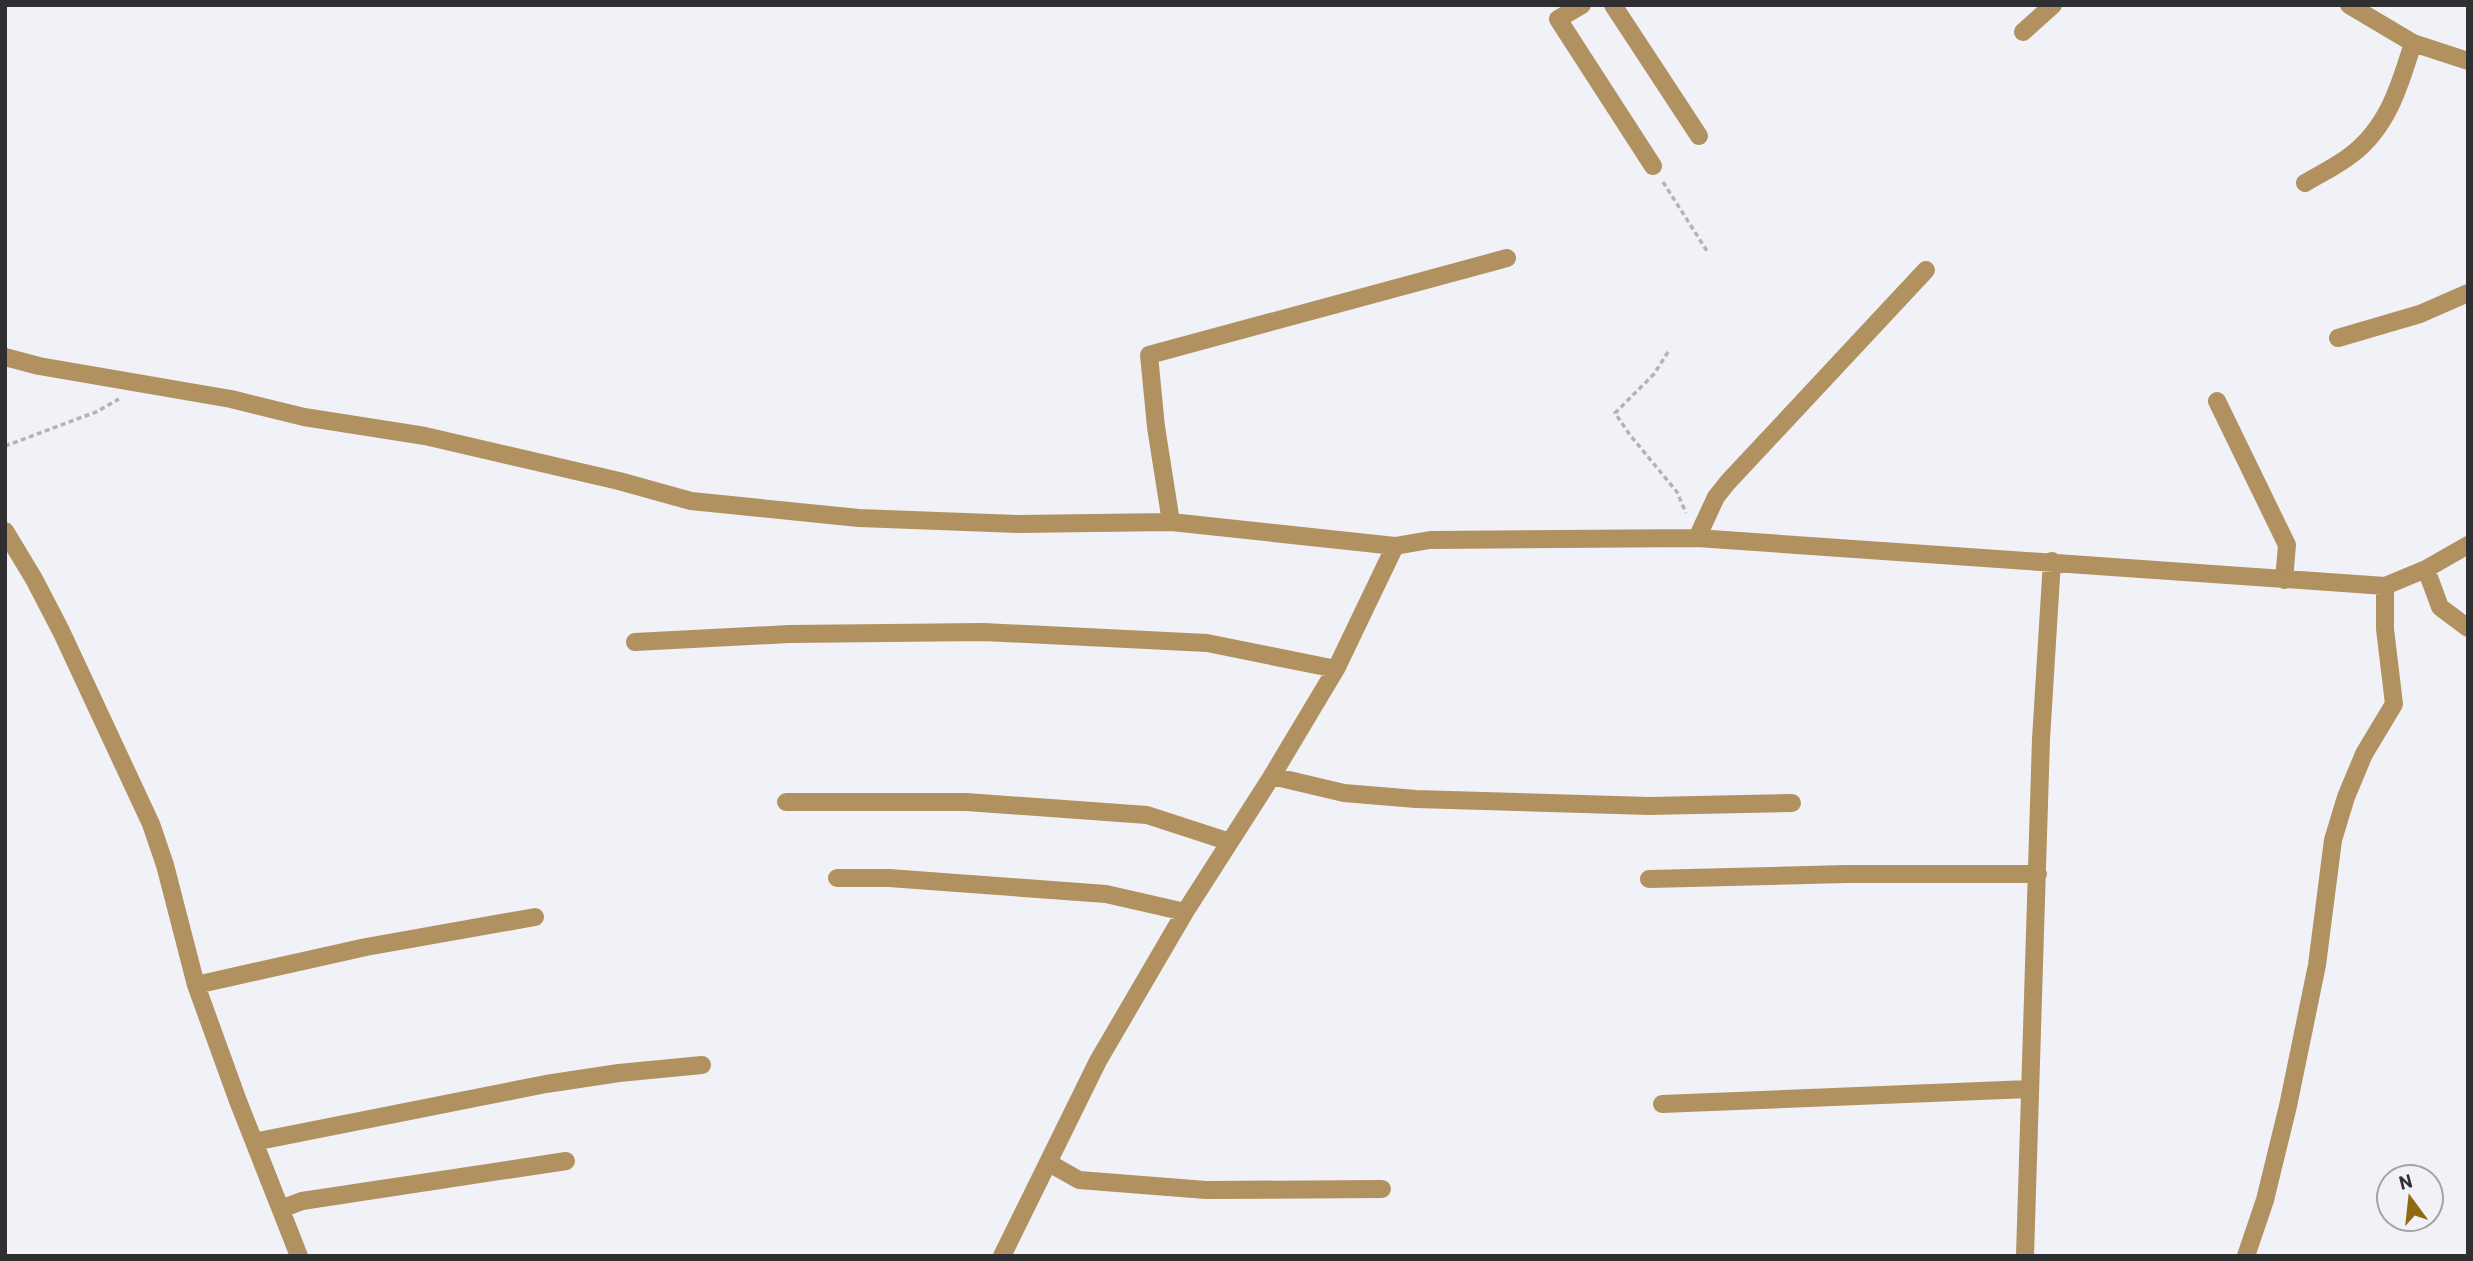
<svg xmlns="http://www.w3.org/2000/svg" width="2473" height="1261" font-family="Barlow,sans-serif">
<rect width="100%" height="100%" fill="#f1f1f8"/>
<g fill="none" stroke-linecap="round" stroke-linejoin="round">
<!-- path -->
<path stroke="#b2b2b7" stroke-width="3.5" stroke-dasharray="5 3.5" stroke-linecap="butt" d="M1663,182L1707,251
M1668,352L1654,374L1615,413L1630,435L1677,492L1686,513
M5,446L96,412L119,399"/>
<!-- minor -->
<path stroke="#b19160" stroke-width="18" d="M1582,5L1558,19L1653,166
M1613,5L1699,136
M2349,5L2413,43L2468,61
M2023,32L2053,5
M2305,183C2320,174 2337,166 2351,155C2388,127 2400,85 2413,43
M2338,338L2420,314L2468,293
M5,357L39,366L231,399L304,417L425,436L619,481L691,501L859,518L1018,524L1171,522L1395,546
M2217,401L2287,545L2284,580
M1171,522L1156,427L1149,355L1507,258
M5,531L34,579L61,631L151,824L165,865L196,985L238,1101L299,1256
M1697,538L1716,497L1728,482L1926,270
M2426,569L2440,607L2468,628
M635,642L789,634L984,632L1207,643L1336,669
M1272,776L1344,793L1416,799L1649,806L1792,803
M786,802H966L1147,815L1230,842
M837,878H889L1106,894L1185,912
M1649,879L1846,874H2038
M196,985L366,947L535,917
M1662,1104L2029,1089
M254,1142L546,1084L619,1073L702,1065
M1049,1163L1079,1180L1206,1190L1382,1189
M281,1209L302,1201L566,1161
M1002,1256L1098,1061L1185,912L1272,776L1336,669L1395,546L1430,540L1697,538L2385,586L2426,569L2468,545
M2025,1256L2041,739L2052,561
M2246,1256L2265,1200L2288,1106L2317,965L2333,840L2346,797L2364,754L2394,704L2385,629V586"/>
</g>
<!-- border -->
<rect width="2473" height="1261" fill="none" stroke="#2f2f31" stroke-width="14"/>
<!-- north arrow -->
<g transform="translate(2410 1198) rotate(345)"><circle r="33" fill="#f1f1f8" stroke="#a3a3a8" stroke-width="2"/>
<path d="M0-5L12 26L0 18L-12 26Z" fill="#906a10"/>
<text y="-10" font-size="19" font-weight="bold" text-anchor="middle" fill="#2f2f31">N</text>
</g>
</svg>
